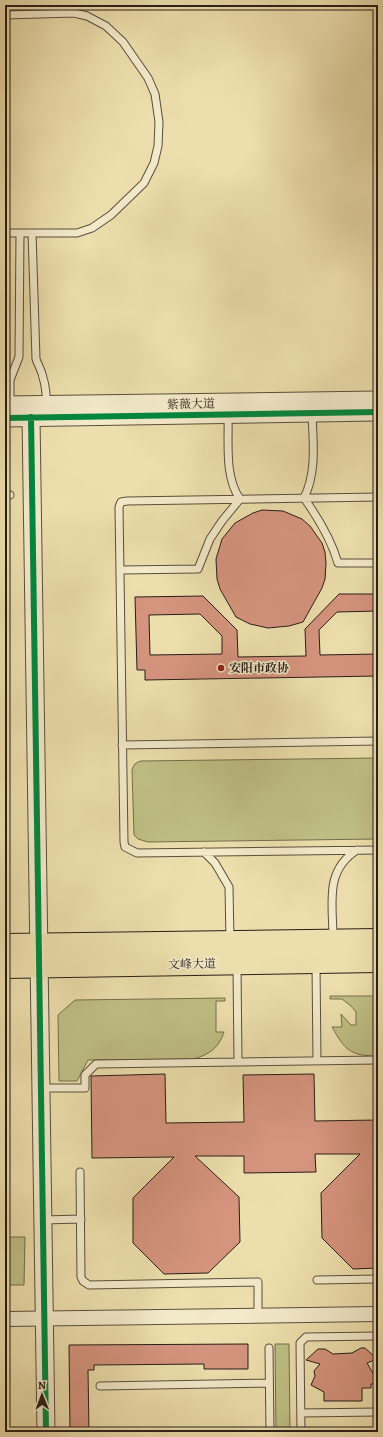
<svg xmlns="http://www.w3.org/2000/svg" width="383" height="1437" font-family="Alegreya,'Noto Serif SC',serif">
<rect width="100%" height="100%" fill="#eddfad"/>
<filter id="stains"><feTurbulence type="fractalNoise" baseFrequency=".005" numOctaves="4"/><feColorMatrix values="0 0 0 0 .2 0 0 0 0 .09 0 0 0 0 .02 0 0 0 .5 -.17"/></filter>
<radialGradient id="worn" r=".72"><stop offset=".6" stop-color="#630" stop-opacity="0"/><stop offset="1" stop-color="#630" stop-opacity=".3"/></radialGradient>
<!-- green -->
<path fill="#bfc085" stroke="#746e4e" d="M378,758V839L148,842L138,839L134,835L132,770C134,764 135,763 141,761Z
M330,996H378V1056C350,1056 345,1050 332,1027H342L341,1014L351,1025H356V1012L351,1006L342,999H330Z
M225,998V1001H216V1032H224C219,1048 209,1055 193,1059L88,1060L77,1081H59L58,1015L75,1000Z
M5,1237H25L24,1285H5Z
M275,1344H289L290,1432H276Z"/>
<!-- building -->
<path fill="#d5947e" stroke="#281d18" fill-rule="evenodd" d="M262,510L283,511L302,519L310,526L322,543L325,552L326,563L325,579L322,588L303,622L289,626L268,628L250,624L236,617L220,589L217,579L216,559L222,539L235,523L253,513Z
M339,594H378V611L337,612L319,630L320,655L378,654V676L145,680V670H137L135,597L203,596L237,630L238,657L306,656L305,629ZM200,614L222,636V654L150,655L149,615Z
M165,1074L166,1123L244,1122L243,1075L314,1074L315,1121L378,1120V1268L353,1269L322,1238L321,1193L360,1154H315L316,1172L244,1173V1156H195L239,1197L240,1242L208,1273L164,1274L133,1243V1198L174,1157L92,1158L91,1076Z
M248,1344V1369H204V1364L94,1365V1370H88L89,1432H70L69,1345Z
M361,1348H365L377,1359L367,1363L374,1375L375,1384H371V1388H362V1401H324V1392L311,1385L315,1376L314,1371L320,1364L306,1360L318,1349H325L333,1354L352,1353Z"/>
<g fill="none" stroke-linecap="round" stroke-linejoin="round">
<!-- service casing -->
<g stroke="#594e3d" stroke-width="9">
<path id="service" d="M5,15L74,13L87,16L106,26L123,42L148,78L155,94L159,122L158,146L154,163L144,183L111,215L92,228L77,233H5
M32,233L36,359C38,365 42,371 43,378C46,386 46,395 47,405
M10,405V380L19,357L20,233
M312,414C313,442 317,472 304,498C319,519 331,539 338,563H378
M5,495H10
M378,497L127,501L121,502L119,507L124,842L125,847L137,853L378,850
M120,570L198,569L210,539L222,521L240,499C224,477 229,441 228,414
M122,745L378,741
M204,852L215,863L229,887L230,940
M333,938C333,904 324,871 357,850
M316,965L317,1061
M237,966L238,1062
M41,1088H85V1075L96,1064L378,1060
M80,1172L81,1277L83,1281L89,1285L258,1282V1316
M43,1220L81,1219
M317,1280L378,1279
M269,1348L270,1432
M100,1386L269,1383
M301,1413L378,1412
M301,1432L300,1343L306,1337L378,1336"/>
</g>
<!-- minor casing -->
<g stroke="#594e3d" stroke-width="16">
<path id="minor" d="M5,1319L378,1314"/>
</g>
<!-- tertiary casing -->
<g stroke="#594e3d" stroke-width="19">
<path id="tertiary" d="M5,405L378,400
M31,417L46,1432
M5,418L378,412"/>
</g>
<!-- primary casing -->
<g stroke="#281d18" stroke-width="24">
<path id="primary" d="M5,945L378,940
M5,967L378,961"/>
</g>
<!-- service -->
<use href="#service" stroke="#f3eaca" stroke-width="7"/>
<!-- minor -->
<use href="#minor" stroke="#f3eaca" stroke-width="14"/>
<!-- tertiary -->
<use href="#tertiary" stroke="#f3eaca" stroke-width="17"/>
<!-- primary -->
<use href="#primary" stroke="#eddfad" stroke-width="22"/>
<!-- cycleway casing -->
<g stroke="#f3eaca" stroke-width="8">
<path id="cycleway" d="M31,417L46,1432
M5,418L378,412"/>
</g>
<!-- cycleway -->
<use href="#cycleway" stroke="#00873e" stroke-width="6"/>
</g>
<!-- markers -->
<circle fill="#8f2418" stroke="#f3eaca" stroke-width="1.5" cx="221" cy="668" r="4"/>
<g text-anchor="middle" stroke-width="3" stroke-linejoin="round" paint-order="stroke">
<!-- street labels -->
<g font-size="12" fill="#281d18" stroke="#f3eaca">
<text transform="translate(191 404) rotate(-1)" y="4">紫薇大道</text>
<text transform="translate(192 964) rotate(-1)" y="4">文峰大道</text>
</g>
<!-- poi labels -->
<g font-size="12" font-weight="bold" fill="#281d18" stroke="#f3eaca" text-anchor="start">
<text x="229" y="672">安阳市政协</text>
</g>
</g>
<!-- margin -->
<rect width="383" height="1437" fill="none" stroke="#eddfad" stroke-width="20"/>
<rect x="6" y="6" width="371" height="1425" fill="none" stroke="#281d18" stroke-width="2"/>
<rect x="10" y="10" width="363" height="1417" fill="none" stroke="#281d18"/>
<!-- north arrow -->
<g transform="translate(42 1395) rotate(359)" stroke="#f3eaca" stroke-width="3" paint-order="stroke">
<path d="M0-3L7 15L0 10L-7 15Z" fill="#281d18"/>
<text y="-6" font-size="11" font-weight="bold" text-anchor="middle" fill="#281d18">N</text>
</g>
<rect width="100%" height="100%" filter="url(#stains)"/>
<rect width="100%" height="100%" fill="url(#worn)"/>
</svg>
